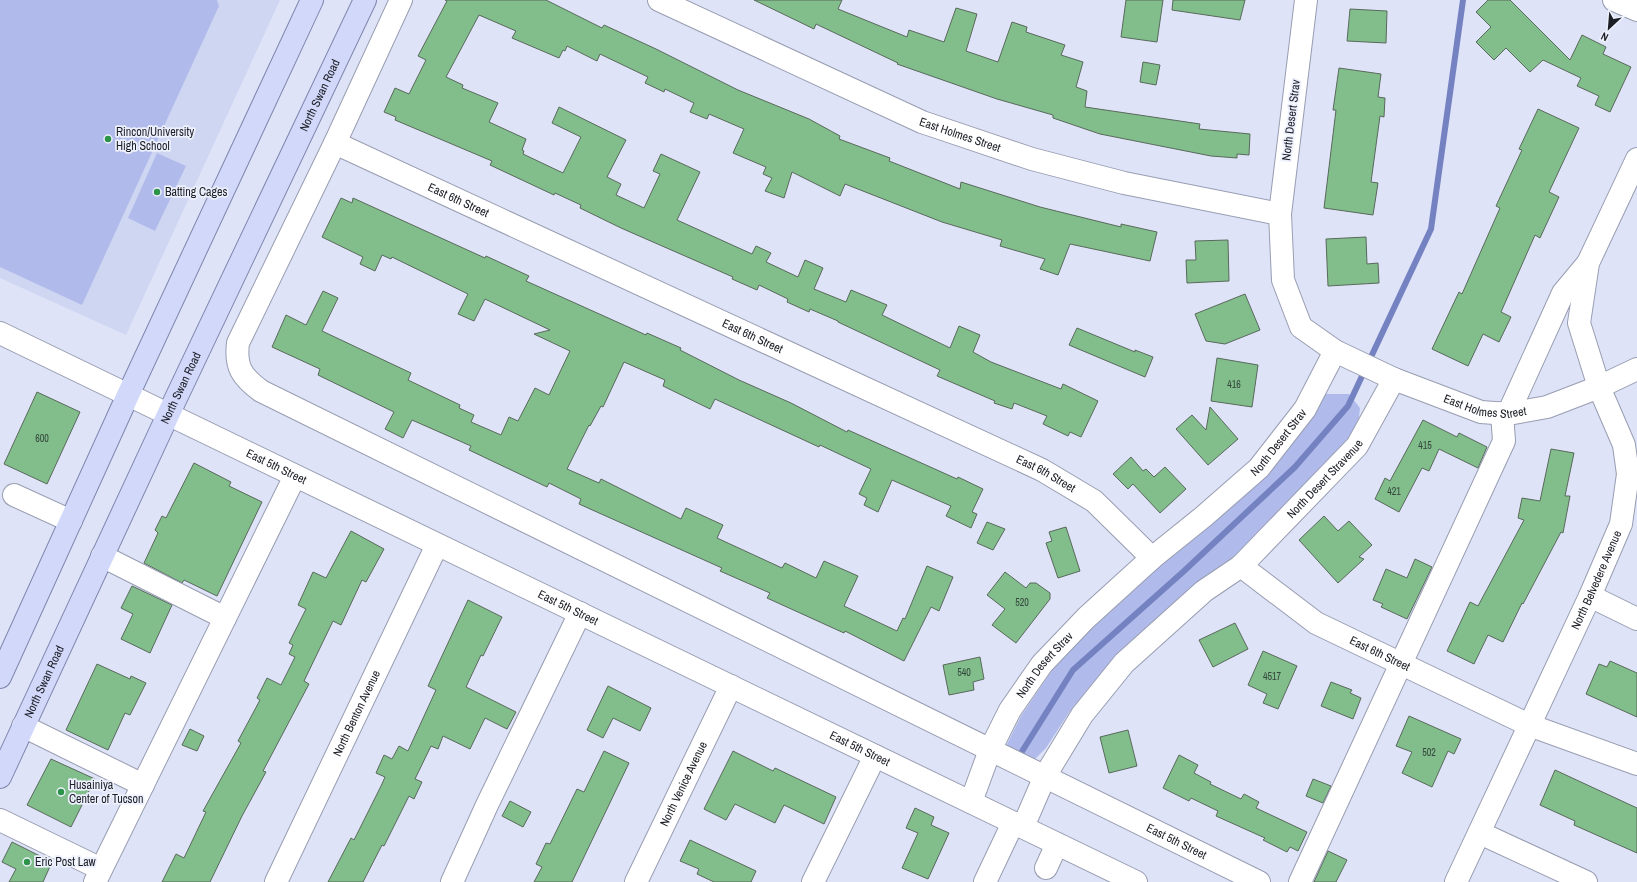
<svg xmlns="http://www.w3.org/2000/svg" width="1637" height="882" font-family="'Archivo Narrow',sans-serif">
<rect width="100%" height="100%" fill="#dee3f8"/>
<!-- built -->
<path fill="#cfd6f2" d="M0,0H280L126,335L0,278Z"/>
<!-- green -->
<path fill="#b0bbeb" d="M0,0H217L219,6L82,305L0,267Z
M157,153L186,166L155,231L128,218Z
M1324,394H1349L1360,408L1358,427L1321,475L1240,553L1177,602L1102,672L1070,711L1046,748L1033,761L1011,754L1007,744L1021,716L1059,660L1152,571L1265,473L1305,428Z"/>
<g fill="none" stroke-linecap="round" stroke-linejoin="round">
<!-- stream -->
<path stroke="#7582c1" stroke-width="6" d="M1021,753L1073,670L1184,571L1295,467L1348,406L1431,229L1463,0"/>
</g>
<!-- building -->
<path fill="#81be8b" stroke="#59695b" d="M445,0H546L602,28L604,25L656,49L738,90L809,119L840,136L839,139L890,158L889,161L960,189L961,182L1040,207L1121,227V224L1157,232L1150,261L1070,244L1058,275L1040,269L1045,259L1000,246L1002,240L942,222L845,184L840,196L792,172L784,198L765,191L772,178L763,174L766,167L733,153L744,129L709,114L707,119L690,112L694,103L665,89L664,92L645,83L648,77L600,54L597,61L567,46L565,51L563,50L559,58L512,38L516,31L479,15L446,77L463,85L462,88L498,103L489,122L526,139L522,150L524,151L523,154L563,173L581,137L552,123L559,107L626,140L607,177L621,184L616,195L644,208L660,174L653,171L661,154L700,172L677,220L752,254L756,246L771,253L766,262L798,277L805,260L823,268L814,289L846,302L851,290L887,305L882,315L950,348L959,326L980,335L973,352L991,362L1061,389L1063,384L1098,401L1081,437L1070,432L1068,436L1043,424L1047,416L1014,403L1012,409L994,403L995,401L937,376L940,370L838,322V321L810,309L809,312L787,302L788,299L759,285L757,290L732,279L733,277L621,228L580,208L581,205L555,193L554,195L490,165L492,161L395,120L396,117L384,112L395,88L409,94L426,60L418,56L447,1Z
M754,0H842L838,9L907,37L909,30L944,42L956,8L977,14L966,51L998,62L1012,22L1027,27L1026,32L1065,45L1061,55L1083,62L1076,87L1087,91L1085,107L1200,124L1199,129L1250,134L1249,155L1237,154V158L1211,156L1100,134L1053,118V115L997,99L897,64L898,63L816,24L814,29Z
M1126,0H1163L1157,42L1121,37Z
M1173,0H1245L1240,20L1172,10Z
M1488,0H1510L1570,60L1582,35L1606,47L1603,54L1631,67L1610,112L1595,105L1599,96L1577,86L1581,78L1543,60L1530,72L1506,48L1494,60L1476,42L1491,27L1476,12Z
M1350,9L1387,11L1386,43L1347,41Z
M1143,62L1160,65L1156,85L1140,82Z
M1339,68L1381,74L1378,97L1385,98L1384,117L1380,116L1371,182L1378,183L1373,215L1324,208L1336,110H1333Z
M1538,109L1579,128L1549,192L1559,197L1540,238L1535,235L1501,312L1511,317L1499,342L1483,334L1468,366L1432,349L1459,292L1462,294L1500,208L1496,206L1522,150L1519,149Z
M341,198L352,203L353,198L485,258L486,256L529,276L526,281L646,335L647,333L681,348L680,350L739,380L791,403L847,432L848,430L957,479L958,477L983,489L972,512L977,514L971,528L946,516L951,506L892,480L878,512L864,505L867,498L859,494L871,469L820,445L819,447L715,399L710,409L663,386L665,380L624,362L603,407L601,406L590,426L589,425L567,469L599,483L601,479L681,519L686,508L723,525L717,538L782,568L785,563L816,578L824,561L858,576L844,606L897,631L903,618L905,619L927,566L953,577L939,611L931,607L904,661L845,631L844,633L767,598L770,593L720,571L722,568L579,504L581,499L549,483L547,487L469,450L471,446L412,420L403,438L385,429L394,412L318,375L320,369L272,347L286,315L306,325L323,291L338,298L322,331L411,373L408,380L460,405L459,408L474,415L471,422L501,435L509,417L518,421L535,388L549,395L570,351L534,334L550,330L485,299L474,321L458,314L468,294L392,257L391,259L382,255L375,271L360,264L363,257L322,237Z
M1366,237L1367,264L1378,263L1379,283L1328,286L1326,239Z
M1228,240L1229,281L1187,283L1186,260H1196L1195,241Z
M1245,294L1260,330L1225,344L1206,341L1195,314Z
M1077,328L1135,352V350L1153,357L1145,377L1069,345Z
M1217,358L1258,365L1252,407L1211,401Z
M37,392L80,412L47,484L4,464Z
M1210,407L1238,439L1208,465L1176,429L1192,415L1206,430Z
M1423,420L1457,437L1459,433L1487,447L1478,468L1439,449L1429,471L1422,468L1399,512L1375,499L1385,478L1390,481Z
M1551,449L1574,453L1565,496H1570L1563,533L1561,532L1523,604L1522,603L1503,642L1488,635L1474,664L1447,651L1470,602L1478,606L1524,520L1518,518L1522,498L1540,501Z
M1131,457L1143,471L1146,469L1154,477L1165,467L1186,489L1160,513L1133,484L1128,489L1113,474Z
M194,463L231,482L229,486L262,502L217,596L184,580L182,583L144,563L158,533L155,530L162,516L166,518Z
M1324,516L1338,531L1349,521L1372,545L1359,557L1364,559L1338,583L1299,540Z
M987,522L1005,529L993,550L977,543Z
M1066,527L1080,571L1058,578L1046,543L1052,541L1049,532Z
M351,531L384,549L366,582L362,580L341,625L333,621L304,681L309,684L263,771L266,772L242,816L210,882H162L176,854L184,858L206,812L203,811L241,743L238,741L260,700L257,698L267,678L281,685L295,657L289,654L293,645L289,643L306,609L298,605L313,572L326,578Z
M1415,559L1432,567L1407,619L1381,607L1383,604L1373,600L1386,569L1407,578Z
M1005,572L1026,588L1030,583H1036L1050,593V599L1016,643L992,625L1005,609L987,595Z
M132,586L172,605L150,653L121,639L133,614L121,608Z
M468,600L502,617L483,656L481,655L466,687L516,712L507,729L485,718L470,749L443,736L438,749L431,746L415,779L422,782L414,799L409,796L384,846L382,845L363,882H328L351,838L354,840L382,784L385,777L376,773L384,755L392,759L399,746L408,751L436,690L428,686Z
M1235,623L1248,649L1213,667L1199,640Z
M1263,651L1297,666L1278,709L1263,703L1267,694L1248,685Z
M980,657L984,679L973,682L974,690L949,695L943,665Z
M1610,661L1637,673V717L1586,694L1599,664L1607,667Z
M97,664L130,679L131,676L146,683L130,715L125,713L108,750L66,730Z
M1331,682L1352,690L1350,693L1361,698L1353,719L1321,706Z
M608,686L651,708L640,731L613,718L603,738L587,730Z
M1409,716L1461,739L1454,754L1448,751L1432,787L1402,773L1412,752L1396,746Z
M190,729L204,736L197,751L182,745Z
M1128,730L1137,766L1109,773L1100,737Z
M604,751L629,763L572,882H534L542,867L536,864L546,843L550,844L577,789L584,792Z
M733,751L773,771L775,768L836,797L824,824L784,805L775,823L735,804L726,820L704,809Z
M1179,755L1198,765L1194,773L1211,782L1210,784L1241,799L1244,794L1259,802L1256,808L1307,832L1298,851L1290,847L1287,852L1263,840L1265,838L1216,816L1218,811L1191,798L1189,801L1163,788Z
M51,759L95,779L71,827L27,805Z
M1555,770L1637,808V853L1574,825L1575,821L1540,805Z
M1313,779L1331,786L1323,803L1306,796Z
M510,801L531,812L523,827L502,816Z
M915,808L934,817L931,825L949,833L928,879L902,868L918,833L906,828Z
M690,840L756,871L751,882H714L697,874L699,869L680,861Z
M12,842L52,862L43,882H9L16,869L2,862Z
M1328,851L1347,860L1336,882H1314Z"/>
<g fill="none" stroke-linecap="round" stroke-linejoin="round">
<!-- minor casing -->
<g stroke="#989db1" stroke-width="24">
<g id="minor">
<path id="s1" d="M401,0L335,143L238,343C235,367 242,377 261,391L1259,882"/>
<path id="s2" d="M659,0L922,122L1032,159L1124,183L1280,214"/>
<path id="s3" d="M1306,0L1280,214L1283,280L1301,327L1335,351L1394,379L1481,412L1508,414L1547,407L1599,387L1637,369"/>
<path d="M1614,0L1637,10"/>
<path id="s4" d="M335,143L1042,470L1094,501L1152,558"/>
<path id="s5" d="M0,333L1136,882"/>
<path d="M1508,414L1563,293L1588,263"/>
<path d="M14,495L71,521"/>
<path d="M102,556L225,618"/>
<path id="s6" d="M1241,566L1316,623L1529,725L1637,764"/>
<path d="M1590,596L1637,619"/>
<path d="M23,726L143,785"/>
<path id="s7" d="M971,802L990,750L1010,710L1042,664L1086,618L1152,558L1203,517L1259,468L1305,409L1335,351"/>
<path d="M0,820L101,869"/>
<path id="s8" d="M1023,827L1045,776L1082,715L1124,663L1204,591L1241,566L1357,446L1394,379"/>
<path d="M1480,833L1586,882"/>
<path d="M1046,868L1057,844"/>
<path d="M95,882L295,476"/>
<path id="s9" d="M276,882L437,545"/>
<path d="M452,882L487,805L580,613"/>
<path id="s10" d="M636,882L731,686"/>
<path d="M813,882L875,756"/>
<path d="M985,882L1013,823"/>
<path d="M1300,882L1504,441L1502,413"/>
<path id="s11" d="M1456,882L1590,596L1621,524L1628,474L1624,445L1599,387L1579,323L1588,263L1637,159"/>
</g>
</g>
<!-- major casing -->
<g stroke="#7e86ad" stroke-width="24">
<g id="major">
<path d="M0,677L128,395L312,0"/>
<path id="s12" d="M0,777L168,415L365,0"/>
</g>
</g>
<!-- minor -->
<use href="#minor" stroke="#fff" stroke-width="22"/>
<!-- major -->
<use href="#major" stroke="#d1d8fa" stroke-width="22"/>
</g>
<!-- markers -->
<g fill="#2d9349" stroke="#edf1fd" stroke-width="1.5">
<circle cx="108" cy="139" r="4"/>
<circle cx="157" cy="192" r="4"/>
<circle cx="61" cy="792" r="4"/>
<circle cx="27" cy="862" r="4"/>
</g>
<g text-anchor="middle" stroke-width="3.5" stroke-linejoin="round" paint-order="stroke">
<!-- number labels -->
<g font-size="10" fill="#35463e">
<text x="1234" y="388">416</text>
<text x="42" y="442">600</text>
<text x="1425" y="449">415</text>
<text x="1394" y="495">421</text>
<text x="1022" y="606">520</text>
<text x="964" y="676">540</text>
<text x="1272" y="680">4517</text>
<text x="1429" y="756">502</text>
</g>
<!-- street labels -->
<g font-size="12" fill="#1c1e25" stroke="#edf1fd">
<text dy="4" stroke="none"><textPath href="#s12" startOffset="753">North Swan Road</textPath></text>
<text transform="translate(1291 120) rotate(-83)" y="4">North Desert Strav</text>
<text dy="4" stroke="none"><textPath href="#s2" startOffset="330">East Holmes Street</textPath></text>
<text dy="4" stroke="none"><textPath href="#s4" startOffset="136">East 6th Street</textPath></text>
<text dy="4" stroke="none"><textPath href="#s4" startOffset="460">East 6th Street</textPath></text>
<text dy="4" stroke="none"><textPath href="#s12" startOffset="429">North Swan Road</textPath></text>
<text dy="4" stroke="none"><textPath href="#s3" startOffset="535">East Holmes Street</textPath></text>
<text dy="4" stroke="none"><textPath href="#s7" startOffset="481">North Desert Strav</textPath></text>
<text dy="4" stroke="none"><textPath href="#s5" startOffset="307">East 5th Street</textPath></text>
<text dy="4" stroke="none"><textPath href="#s4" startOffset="784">East 6th Street</textPath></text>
<text dy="4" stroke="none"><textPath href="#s8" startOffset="467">North Desert Stravenue</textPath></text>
<text dy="4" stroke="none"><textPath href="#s11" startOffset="333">North Belvedere Avenue</textPath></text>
<text dy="4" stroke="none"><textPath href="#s5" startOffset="631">East 5th Street</textPath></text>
<text dy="4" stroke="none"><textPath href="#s6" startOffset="165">East 6th Street</textPath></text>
<text dy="4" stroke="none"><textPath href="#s7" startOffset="157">North Desert Strav</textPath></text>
<text dy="4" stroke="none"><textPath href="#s12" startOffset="105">North Swan Road</textPath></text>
<text dy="4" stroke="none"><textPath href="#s9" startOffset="187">North Benton Avenue</textPath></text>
<text dy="4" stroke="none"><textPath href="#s5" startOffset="955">East 5th Street</textPath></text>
<text dy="4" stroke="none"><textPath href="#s10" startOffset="109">North Venice Avenue</textPath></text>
<text dy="4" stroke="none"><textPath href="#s1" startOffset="1457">East 5th Street</textPath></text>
</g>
<!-- poi labels -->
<g font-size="12" fill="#1c1e25" stroke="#edf1fd" text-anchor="start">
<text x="116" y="136">Rincon/University<tspan x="116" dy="14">High School</tspan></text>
<text x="165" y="196">Batting Cages</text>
<text x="69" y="789">Husainiya<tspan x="69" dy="14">Center of Tucson</tspan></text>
<text x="35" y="866">Eric Post Law</text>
</g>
</g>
<!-- north arrow -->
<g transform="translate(1609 28) rotate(206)" stroke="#edf1fd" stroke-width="3" paint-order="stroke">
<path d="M0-3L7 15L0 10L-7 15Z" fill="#1c1e25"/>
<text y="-6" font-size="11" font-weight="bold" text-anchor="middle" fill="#1c1e25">N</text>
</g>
</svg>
